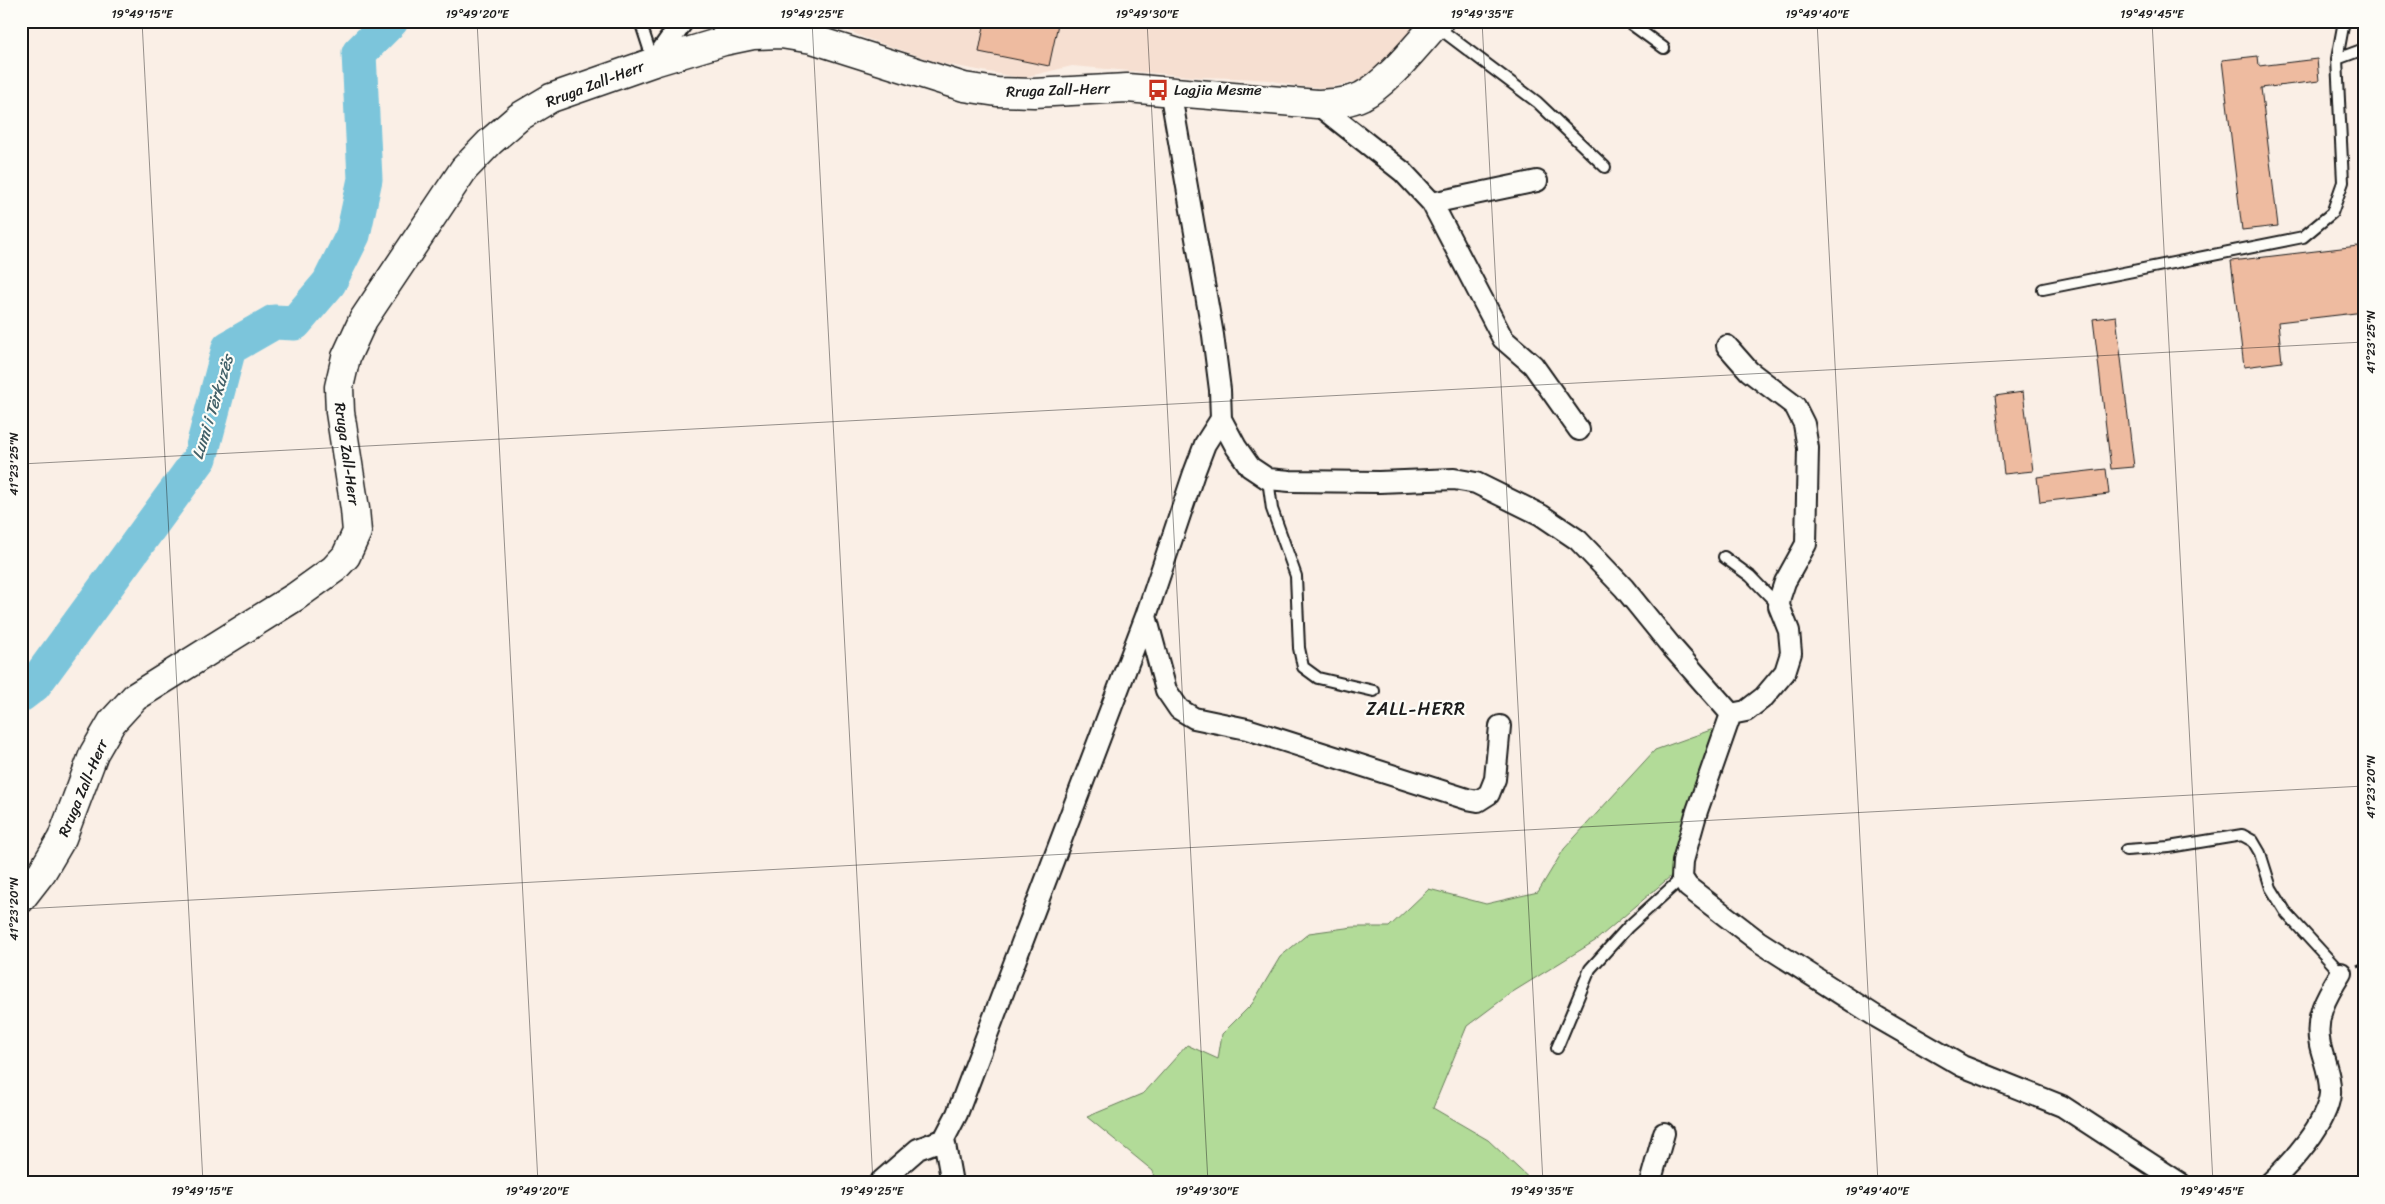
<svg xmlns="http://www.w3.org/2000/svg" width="2385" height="1204" font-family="Sriracha,sans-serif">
<rect width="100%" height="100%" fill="#faefe6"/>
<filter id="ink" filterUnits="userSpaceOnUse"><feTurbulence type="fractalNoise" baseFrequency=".02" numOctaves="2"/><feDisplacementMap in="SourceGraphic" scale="10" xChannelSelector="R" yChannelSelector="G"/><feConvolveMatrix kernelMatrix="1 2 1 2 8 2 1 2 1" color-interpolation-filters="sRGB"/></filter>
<g filter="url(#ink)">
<!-- built -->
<path fill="#f6dfd1" d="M826,21H1422L1371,78L1327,88L1297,86L1269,80L1237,78L1200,77L1072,66L1021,78L940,63L865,38Z"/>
<!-- green -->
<path fill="#b2db98" stroke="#677c5a" d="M1719,727L1671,876L1595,941L1511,993L1467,1026L1433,1108L1488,1140L1534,1183H1154L1153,1171L1087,1117L1144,1093L1187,1045L1218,1059L1222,1034L1252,1004L1280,957L1309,933L1353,927H1389L1429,889L1486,904L1538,892L1564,849L1655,750Z"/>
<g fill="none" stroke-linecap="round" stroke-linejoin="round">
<!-- river -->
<path stroke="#7bc5db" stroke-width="35" d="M21,695L34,685L200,458L229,348L274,322L295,323L329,283L353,235L365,179L359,53L391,21"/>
</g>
<!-- building -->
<path fill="#eebba0" stroke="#1c1c1c" d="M985,21H1045L1058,24L1049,66L979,52Z
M2258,56L2259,66L2317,59L2319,81L2261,88L2278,226L2242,230L2222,60Z
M2358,246L2364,290V312L2278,322L2282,362L2244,367L2231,261Z
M2116,316L2134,467L2111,469L2093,319Z
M2023,392L2033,471L2004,474L1995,396Z
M2106,469L2109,494L2040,502L2037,477Z"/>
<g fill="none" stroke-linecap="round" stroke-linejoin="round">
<!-- lane casing -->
<g stroke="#1c1c1c" stroke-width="14">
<path id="lane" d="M640,21L653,61
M1627,21L1664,48
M1436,26L1537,102L1605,167
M2337,59L2364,49
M2043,289L2303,237L2332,213L2343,182L2337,59L2344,21
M1268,479L1272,509L1296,576L1299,648L1303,667L1318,678L1374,691
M1724,557L1750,576L1779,606
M2126,850L2169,847L2242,835L2253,841L2260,853L2271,888L2287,914L2341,973
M1557,1048L1590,969L1628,927L1682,878"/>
</g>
<!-- street casing -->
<g stroke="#1c1c1c" stroke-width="24">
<path id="street" d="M654,62L683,21
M1317,104L1403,172L1432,203L1503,339L1533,365L1579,430
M1432,203L1537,181
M1221,419L1236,447L1250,467L1268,479L1290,481L1379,482L1454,479L1476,483L1541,515L1578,540L1624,588L1671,646L1731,714L1746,711L1764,697L1785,672L1791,653L1789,631L1779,606L1780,597L1785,582L1806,544L1808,448L1804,424L1795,406L1749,371L1727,346
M1146,616L1166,690L1179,709L1194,718L1247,729L1467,799L1478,801L1489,794L1495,779L1500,726
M1731,714L1697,811L1683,861L1682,878L1688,887L1758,941L1877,1017L1962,1066L2062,1106L2180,1183
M944,1139L952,1183
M879,1183L918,1149L944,1139L957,1114L1146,616L1194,473L1205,444L1221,419L1220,390L1213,335L1170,90
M1650,1183L1664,1133
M2270,1183C2291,1163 2327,1124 2330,1094C2331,1076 2324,1062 2320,1045C2314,1017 2326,997 2341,973"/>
</g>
<!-- secondary casing -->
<g stroke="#1c1c1c" stroke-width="31">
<path id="secondary" d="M21,899L42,872L62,838L94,753L112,722L135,697L295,597L334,569L346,556L357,532L355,509L340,412L339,387L346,357L363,320L464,169L490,142L519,117L551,98L654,62L724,41L753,35L781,34L812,39L964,87L997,92L1034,93L1127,88L1317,104C1332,103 1348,103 1362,96C1390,81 1417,44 1439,21"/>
</g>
<!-- path -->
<path stroke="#1c1c1c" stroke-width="3" stroke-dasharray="4 4" stroke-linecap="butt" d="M2357,966L2364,963"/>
<!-- lane -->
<use href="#lane" stroke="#fdfcf7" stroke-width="10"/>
<!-- street -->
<use href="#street" stroke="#fdfcf7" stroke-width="20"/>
<!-- secondary -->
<use href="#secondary" stroke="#fdfcf7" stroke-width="28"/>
</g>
</g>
<!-- ticks -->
<path fill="none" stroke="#1c1c1c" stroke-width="1" stroke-opacity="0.45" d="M142,21L203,1183M477,21L538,1183M812,21L873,1183M1147,21L1208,1183M1482,21L1543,1183M1817,21L1878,1183M2152,21L2213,1183M21,464L2364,342M21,909L2364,786"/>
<!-- icons -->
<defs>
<g id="bus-bare" transform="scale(1.725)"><path d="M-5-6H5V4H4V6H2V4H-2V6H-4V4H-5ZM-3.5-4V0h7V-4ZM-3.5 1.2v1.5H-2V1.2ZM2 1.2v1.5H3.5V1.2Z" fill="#c8321e" stroke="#fdfcf7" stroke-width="2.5" paint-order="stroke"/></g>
</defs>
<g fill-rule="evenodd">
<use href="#bus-bare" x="1158" y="90"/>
</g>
<g text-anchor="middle" stroke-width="4.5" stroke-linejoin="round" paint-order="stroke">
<!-- street labels -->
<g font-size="15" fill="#1c1c1c" stroke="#fdfcf7">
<text transform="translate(595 84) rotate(-21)" y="5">Rruga Zall-Herr</text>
<text transform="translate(1058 90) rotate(-2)" y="5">Rruga Zall-Herr</text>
<text transform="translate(347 454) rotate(82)" y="5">Rruga Zall-Herr</text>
<text transform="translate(83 788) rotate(-67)" y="5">Rruga Zall-Herr</text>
</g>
<!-- poi labels -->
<g font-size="15" fill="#1c1c1c" stroke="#fdfcf7" text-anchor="start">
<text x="1174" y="95">Lagjia Mesme</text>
</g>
<!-- water labels -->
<g font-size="16" font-style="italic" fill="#426068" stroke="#fdfcf7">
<text transform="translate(212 407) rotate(-73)" y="6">Lumi i Tërkuzës</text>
</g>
<!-- quarter labels -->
<g font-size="18" letter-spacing="1" fill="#1c1c1c" stroke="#fdfcf7">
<text x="1416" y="715">ZALL-HERR</text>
</g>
</g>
<!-- margin -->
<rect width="2385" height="1204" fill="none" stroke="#fdfcf7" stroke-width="55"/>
<rect x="28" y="28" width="2330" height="1148" fill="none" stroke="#1c1c1c" stroke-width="2"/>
<g font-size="12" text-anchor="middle" fill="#1c1c1c">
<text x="142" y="18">19°49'15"E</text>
<text x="477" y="18">19°49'20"E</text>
<text x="812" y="18">19°49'25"E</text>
<text x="1147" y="18">19°49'30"E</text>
<text x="1482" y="18">19°49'35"E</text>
<text x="1817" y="18">19°49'40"E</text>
<text x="2152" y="18">19°49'45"E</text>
<text transform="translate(2371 342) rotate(-90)" y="4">41°23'25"N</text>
<text transform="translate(14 464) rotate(-90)" y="4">41°23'25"N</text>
<text transform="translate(2371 787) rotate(-90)" y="4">41°23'20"N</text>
<text transform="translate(14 909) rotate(-90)" y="4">41°23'20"N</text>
<text x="202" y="1195">19°49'15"E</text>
<text x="537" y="1195">19°49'20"E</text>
<text x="872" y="1195">19°49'25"E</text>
<text x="1207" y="1195">19°49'30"E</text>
<text x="1542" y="1195">19°49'35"E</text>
<text x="1877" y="1195">19°49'40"E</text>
<text x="2212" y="1195">19°49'45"E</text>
</g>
</svg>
